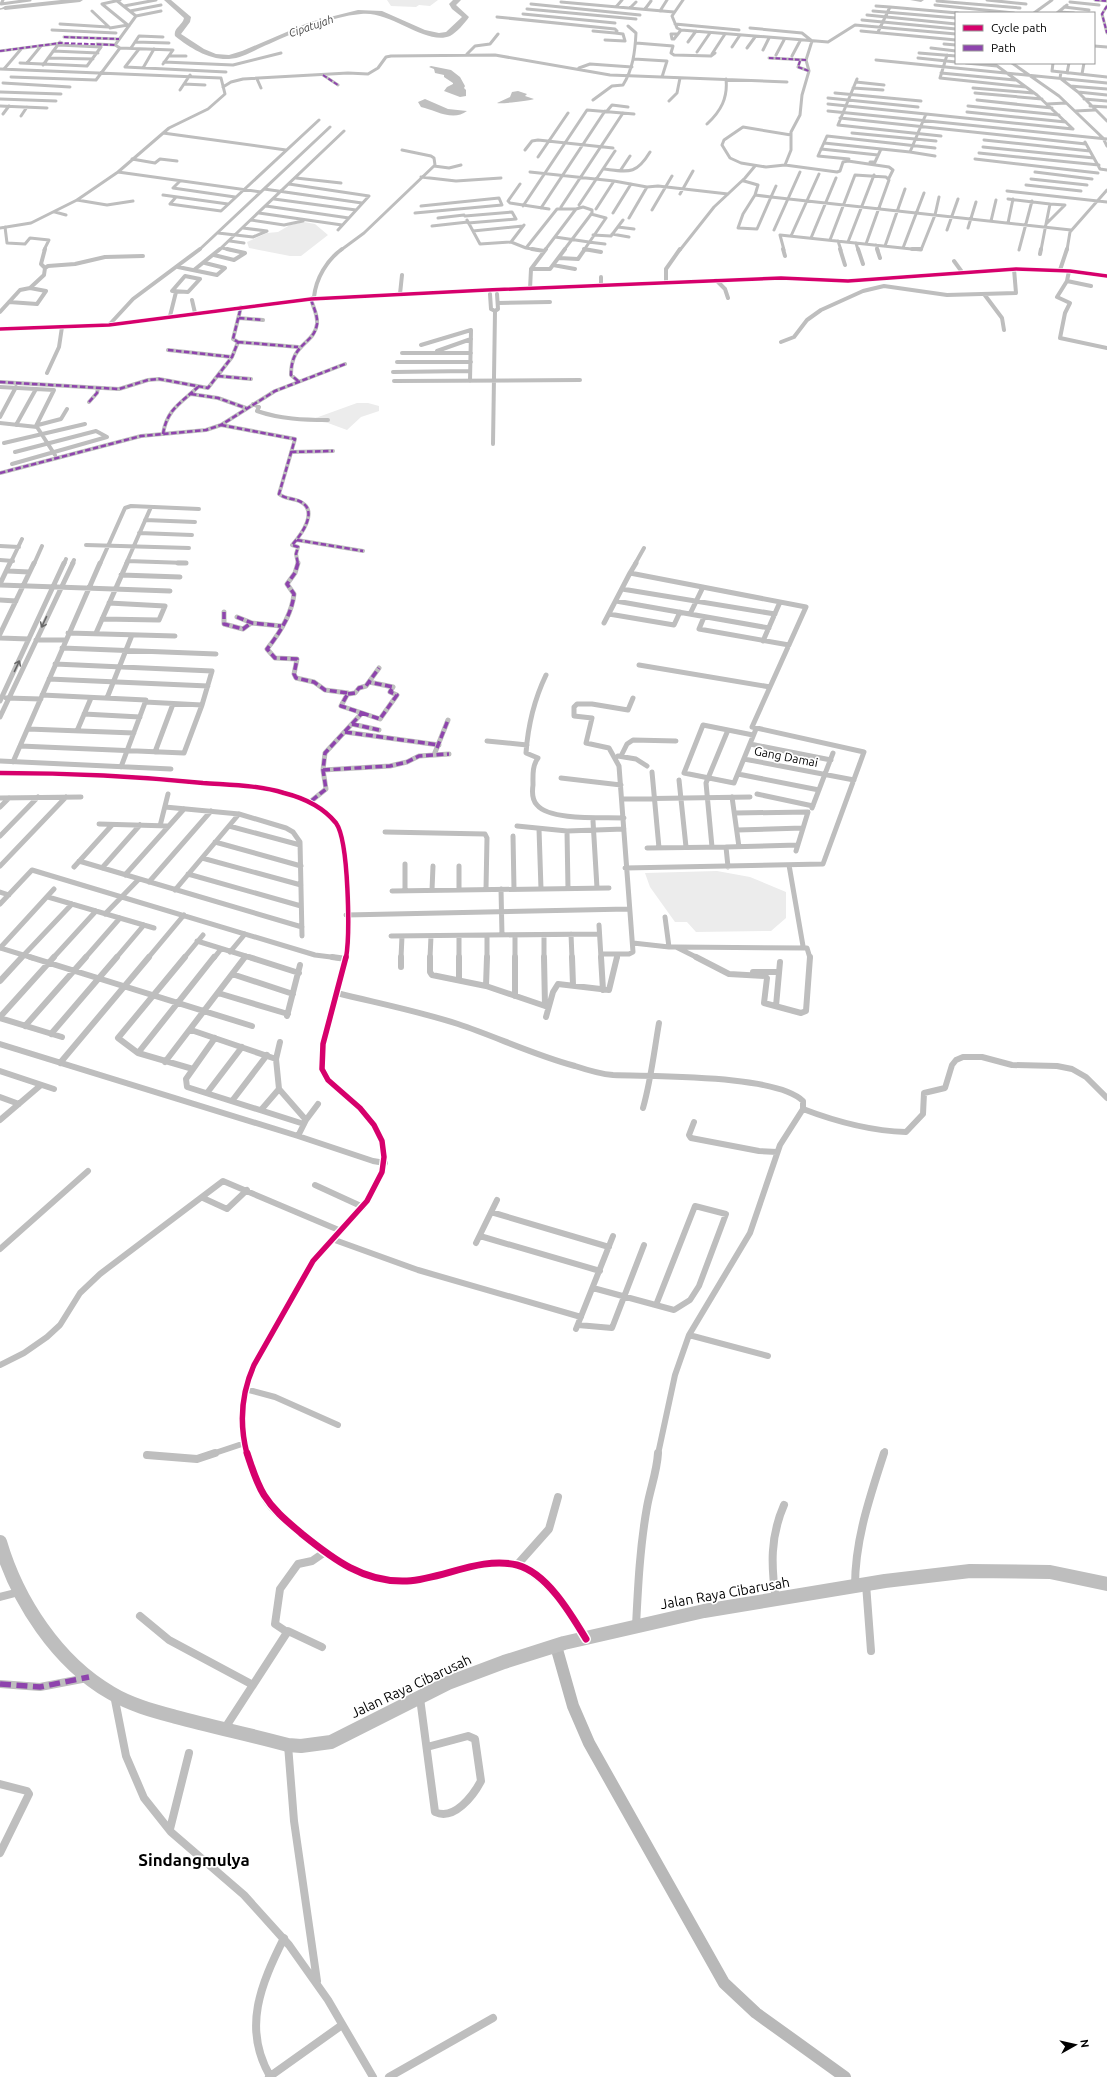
<svg xmlns="http://www.w3.org/2000/svg" width="1107" height="2077" font-family="Ubuntu,sans-serif">
<rect width="100%" height="100%" fill="#fff"/>
<!-- green -->
<path fill="#ececec" d="M387,0H438L430,6L419,5L416,7L391,6Z
M304,222L315,224L328,235L301,256H290L249,248L247,242L267,233L278,232L290,225Z
M357,403H368L379,406V411L361,417L347,430L328,423L310,420Z
M717,871L750,877L786,892V918L771,931L696,932L687,922H675L650,887L645,873Z"/>
<!-- water -->
<path fill="#bfbfbf" d="M431,66L451,70L460,77L465,86L464,88L466,90V96L460,97L444,91L447,87L453,84V83L444,77V75L435,73L434,69L429,67Z
M518,91L527,94L525,96L534,99C530,101 501,104 497,103L510,97L512,92Z
M425,99L448,109L467,111C453,122 435,110 421,107L418,102Z"/>
<g fill="none" stroke-linecap="round" stroke-linejoin="round">
<!-- stream -->
<path stroke="#bfbfbf" stroke-width="1.5" d="M0,9L5,8"/>
<!-- river -->
<path fill="#bfbfbf" fill-rule="evenodd" d="M61,0H83L80,2L5,10L2,8L5,6Z
M164,0H171L191,17L190,22L181,34L204,49L216,54L229,55L242,51L310,22L358,10L382,11L425,30L439,33L446,32L462,17L452,9L449,4L453,0H461L456,5L469,17C465,23 456,33 450,36C426,46 390,10 361,14C329,17 298,31 269,44C256,49 244,58 229,59C209,60 190,48 175,36C173,28 183,25 184,18Z
M910,0H924L921,2Z"/>
<!-- street-far4 -->
<path stroke="#bebebe" stroke-width="3" d="M3,0L1,4L30,0
M683,0L672,16L677,28L681,30L828,42L855,25L956,34
M987,0L1026,4
M1095,0L1107,1
M937,1L1020,8
M561,2L674,12
M1070,2L1099,5
M102,4L129,26
M102,4L120,0
M531,4L640,15
M935,5L1014,13
M124,6L156,0
M876,6L890,7
M1107,6L1102,14L1107,33
M616,7L622,0
M1064,7L1089,10
M630,8L636,2
M527,9L636,19
M645,9L651,1
M92,11L109,27
M130,11L161,5
M660,11L667,0
M873,11L956,18
M1059,12L1074,13
M1034,13L1052,0
M1057,13L1067,5
M523,14L615,23
M867,15L956,24
M136,16L161,11
M497,17L615,29L617,31L615,33L623,34L625,41L605,40
M862,20L956,29
M60,24L108,27
M675,24L739,30
M110,28L128,25
M750,28L802,33L812,41L806,60L809,71L802,95L800,115L791,132V150L785,165
M52,30L116,33
M593,31L615,33
M861,31L956,40
M878,32L890,7L958,13
M671,34H678L674,39H672Z
M678,34L681,30
M64,37L119,39
M135,42L169,43
M688,42L696,31
M636,43L673,46L671,53L674,55L711,56L715,53H713
M97,44L115,45
M944,44L956,45
M1094,46L1107,47
M732,47L740,35
M120,48L173,50L163,64
M131,48L139,36L163,37
M747,48L755,37
M931,48L956,51
M763,50L769,38
M0,51L62,43
M53,51L98,53
M697,52L710,33
M919,53L956,56
M467,54L475,46L490,44L498,34
M712,54L725,34
M776,55L784,40
M947,55L940,78L1026,87
M169,56H186
M792,56L800,41
M48,58L93,59
M769,58L806,60
M918,58L956,62
M634,59L667,61L662,77
M876,60L1107,83
M800,61L798,67L809,71
M164,62L233,65L281,53
M20,63L87,66L101,47L58,45
M27,63L41,46
M966,63L997,66
M993,63L1037,95L1073,129
M1012,63L1059,96L1103,138L1107,146
M1053,63L1052,71L1107,77
M43,65L60,42
M125,67L226,72
M125,67L139,49
M143,68L154,49
M579,68L590,64L632,67
M0,69L221,78
M4,69L22,48
M1061,72L1060,78L1078,92L1107,121
M941,73L1015,80
M1067,73L1069,63
M1082,74L1084,63
M323,75L338,85
M11,77L96,80L120,48L115,45L136,16L116,0
M257,79L261,88
M857,79L838,125L941,136
M856,82L884,85
M3,83L70,87
M184,84L205,85
M1070,86L1107,89
M223,87L231,82L243,79L348,73L368,74L378,68L386,57L391,56L495,55L610,75L787,82
M853,88L883,90
M973,88L1033,93
M180,90L190,75
M0,92L61,94
M1078,92L1107,95
M835,93L921,101
M975,93L1042,99
M828,98L918,107
M0,99L56,101
M1084,99L1107,101
M593,100L612,86L623,85C633,69 635,52 636,33L628,26
M977,100L1052,108
M669,101L677,93L680,78
M828,104L926,114
M1047,104L1066,103
M0,106L47,108
M968,106L1059,115
M1090,106L1107,107
M607,111L612,105L628,107
M828,111L1107,139
M1075,111L1095,110
M967,112L1066,122
M3,114L9,106
M21,116L27,107
M840,118L1086,144
M707,124C721,111 728,98 726,79
M163,133L286,150
M852,133L936,141
M791,135L743,127L724,140L722,145L730,158L741,163L766,167L785,165L837,172L840,171L843,162L848,161L889,167L893,170L889,178
M984,140L1090,151
M1085,142L1100,169L1107,170
M824,143L910,152L926,114L1073,129
M983,147L1094,158
M821,149L878,155
M525,150L532,141L538,140L613,148
M910,152L935,156
M979,153L1099,165
M538,157L568,113
M132,159L155,163L160,159L177,161
M849,159L818,156L827,136L935,148
M975,159L1098,173
M870,162H875L881,149
M434,166L449,168L461,165
M604,169C629,172 636,175 650,152
M620,171L630,156
M118,172L261,192
M530,172L614,181L647,187L658,186L728,194
M1035,172L1092,179
M421,177L456,181L501,178
M296,178L341,183
M1031,179L1087,185
M180,181L173,188L235,197
M744,181L758,185L755,195
M289,184L369,196L338,230
M520,184L508,201L510,203L549,209
M1026,185L1081,191
M264,189L362,203
M1007,191L1107,202
M680,194L693,171
M163,195L228,204
M755,195L771,197L757,229L738,228L743,214Z
M176,197L170,204L221,211L319,120
M771,197L1071,230
M771,197L776,186
M274,199L356,210
M1008,199L1050,204
M77,200L107,205L133,201
M1050,204L1065,205L1046,224Z
M579,205L615,151
M266,206L349,218
M523,206L587,110L634,114
M561,207L623,113
M541,208L605,111
M596,209L614,181
M652,210L672,176
M55,212L66,215
M259,213L342,225
M415,213L502,205L499,198L421,206
M613,213L631,184
M465,216L512,212L516,219L468,223
M438,218L464,215
M629,218L647,187
M251,220L284,225L303,221
M467,220L480,244L511,242
M991,221L996,200
M1008,223L1013,199
M524,225L511,242L526,248
M432,226L468,222
M5,227L7,243L25,244L30,238L49,240L44,250
M618,227L634,229
M0,228L31,223L77,200L118,172L169,128L208,109L225,94L221,78
M968,228L976,202
M774,230L800,172
M947,230L958,199
M473,231L523,226
M218,233L253,237L267,231L243,228
M612,234L629,237
M593,235L611,236L623,220
M791,236L819,174
M555,237L589,242
M811,238L836,178
M830,240L855,175L886,177L889,180L866,244
M230,241L244,243
M838,241L841,250
M588,242L605,244
M848,242L874,175
M856,243L858,250
M876,245L878,250
M885,246L905,189
M222,248L231,250
M903,248L924,193
M584,249L590,250
M199,250L330,127
M219,250L344,131
M341,250L364,233L435,165L434,158L431,156L402,150
M538,250L526,248L557,209H576
M545,250L576,209L583,207L592,210V213L564,250
M584,250L606,218L591,214
M680,250L714,207L745,178L755,166
M784,250L780,235L921,250L935,215L939,197
M1019,250L1032,201
M1041,250L1046,224
M1067,250L1070,232L1107,190"/>
<!-- street-far3 -->
<path stroke="#bebebe" stroke-width="4" d="M45,249L41,264L45,268
M532,249L544,251
M584,249L601,252
M783,249L785,256
M840,249L845,265
M858,249L863,264
M877,249L880,258
M912,249H921
M1040,254L1041,249
M214,255L234,260L245,253L227,249
M559,258L578,259L585,249
M954,261L962,272
M553,265L575,269
M178,267L217,275L225,268L205,263
M531,269H550L565,249
M531,269L546,249
M194,270L220,249
M1060,270L1067,249
M1069,271L1067,281L1057,297L1070,303L1065,313L1060,338L1107,348
M185,276L200,279L188,292L172,291Z
M601,277V286
M716,280L725,289L728,298
M1067,281L1091,286
M666,283V269L680,249
M530,289L531,269
M400,294L402,275
M490,294L491,309L495,311L498,309L497,294
M984,294L1002,318L1004,330
M192,300L195,313
M9,302L37,304L46,291L30,288
M498,303L550,302
M0,312L20,290L30,288L44,275L45,268L48,266L75,264L105,257L143,256
M170,316L176,292
M239,318L263,320
M109,325L133,299L200,249
M0,329L109,325L311,299L487,290L781,278L848,281L1016,269L1070,271L1107,276
M238,342L298,347
M781,342L794,337L807,320L821,310L863,291L884,286L947,295L1016,293L1014,269
M421,345L471,330L470,381
M168,350L232,357
M437,351L471,339
M402,353H471
M397,362H471
M393,372L470,371
M47,373L59,347L62,327
M218,376L251,379
M298,381L291,375C291,342 314,345 317,324C318,315 313,307 311,299L314,297C316,278 327,260 342,249
M394,381L580,380
M0,382L119,389L148,380L159,379L208,388L232,357L238,342L233,339L241,307
M0,387L54,390L36,426
M191,394L218,398L246,408
M89,402L97,393L98,388
M253,404L259,407L257,411C280,419 304,420 328,420
M0,417L16,387
M0,423L37,427L55,455
M16,425L36,389
M38,425L61,419L67,409
M221,425L295,439L279,494C285,499 292,498 299,501C320,510 301,535 292,545L298,547L296,554L298,564
M163,434C167,409 181,403 198,387
M4,443L85,424
M493,444L495,311
M291,452L333,451
M12,464L107,437L96,431L15,452
M0,473L141,436L206,430L221,425L275,391L345,364
M145,520L195,522
M139,533L192,535
M297,540L363,551
M86,545L189,548
M0,546L19,547
M0,560L13,561
M127,561L186,563
M10,564L22,539
M34,564L42,546
M64,564L66,559
M72,564L74,560
M100,564L125,508L131,506L199,509
M126,564L151,507
M635,564L644,548"/>
<!-- street-far2 -->
<path stroke="#bebebe" stroke-width="5" d="M178,563H186
M298,563L295,573L287,584L294,594C292,614 279,634 267,649L275,658L297,659L294,674L296,678L314,682L325,690L348,693L341,706L362,713L325,753L323,770L326,789L310,802
M8,571L29,572
M121,575L180,577
M0,584L10,563
M0,585L170,591
M622,589L775,614
M0,600L16,601
M616,601L769,628
M224,612V624L243,629L251,623
M609,614L674,625L680,612
M690,614L703,587
M237,617L252,623L281,626
M704,617L699,629L789,645
M102,619L159,620L165,606L109,603
M604,623L630,573
M68,633L175,636
M96,633L127,563
M0,634L34,563
M0,638L29,639
M36,640H65
M763,641L780,602
M62,648L216,654
M639,665L770,687
M546,675C534,700 528,725 526,753L538,758C532,766 533,776 533,785C532,792 532,800 537,805C550,821 604,817 624,818
M49,679L208,686
M348,694L355,693L359,688L366,686L379,668
M42,695L146,700L121,767
M6,698L41,699
M107,698L132,635
M0,701L64,563
M145,702L202,705
M362,713L380,719L397,695L390,692L393,687L369,682
M84,714L140,717
M0,717L73,563
M352,724L379,730
M28,729L134,733
M77,731L91,698
M345,732L439,745
M753,735L703,725L684,773L734,783L756,729
M487,741L527,745
M750,744L831,760
M20,746L184,753L202,705L212,671L55,664
M155,752L173,704
M434,755L448,720
M618,756L636,759L647,766
M621,756L627,744L633,740L676,741
M744,759L854,780
M0,761L171,769
M13,762L100,563
M323,770L390,766L407,762L419,756L449,754
M652,772L659,848
M0,773C68,773 135,776 203,783C230,785 258,785 284,793C304,798 323,807 336,823C349,841 350,935 346,958
M738,774L819,790
M561,778L621,785
M679,780L686,847
M757,794L813,806
M732,797L739,847
M0,798L81,797
M622,799L750,797
M0,807L9,798
M165,807L239,814L286,828L293,832L300,842L302,936
M812,808L833,753
M735,813L808,812L796,851
M593,821L597,888
M99,824L169,826
M160,826L168,794
M229,826L300,845
M517,826L567,831L624,829
M539,829L541,889
M737,830L803,828
M567,831L568,889
M385,832L485,834L487,838L486,889
M0,836L38,797
M513,836L514,889
M215,842L301,866
M712,847L706,783L728,730
M647,848L726,847
M202,858L301,885
M79,861L302,927
M405,864V891
M789,865L803,946
M0,866L66,797
M459,866V890
M74,867L112,825
M728,867L726,847L798,845
M102,868L140,825
M625,868L823,864L864,752L752,727L806,607L630,573L636,563
M188,874L301,906
M125,875L184,809
M149,882L211,811
M501,889L502,935
M175,890L239,814
M432,890L433,866
M392,891L609,888
M0,892L9,895
M48,897L154,928
M0,904L32,870L315,955L339,958
M105,914L139,879
M346,915L628,909
M665,917L669,947H676
M599,925L601,958
M571,934L572,958
M515,935V958
M544,935V958
M391,936L599,934
M459,936V958
M197,941L252,958
M633,943L669,947
M676,947L807,948L810,958
M676,947L698,958
M0,948L33,958
M0,948L54,889
M230,952L245,934
M601,954H629L633,952L619,766L609,748L586,743L592,718L574,716V707L577,704H592L628,710L633,698
M21,958L72,904
M53,958L96,911
M85,958L120,918
M116,958L144,925
M148,958L184,915
M184,958L203,935
M214,958L221,949
M244,958L246,956
M401,958L402,936
M430,958L431,936
M487,958V936
M617,958L618,954"/>
<!-- street-far1 -->
<path stroke="#bebebe" stroke-width="6" d="M30,957L252,1026
M185,957L118,1038L138,1053L193,1069
M249,957L299,973
M332,957L346,959
M430,957V972L432,975L486,986L548,1007
M459,957V979
M515,957V996
M544,957L545,1006
M572,957L573,985
M601,957L603,990
M696,957L729,974L765,976L767,978L764,1003L801,1013L806,1011L810,957
M401,967V957
M753,972H779
M232,974L293,994
M0,981L22,957
M486,986L487,957
M218,993L288,1014
M337,993C377,1003 418,1011 458,1024C497,1037 534,1055 575,1066C587,1070 600,1074 613,1075C653,1077 776,1074 803,1101V1109L780,1145L750,1233L689,1335L768,1356
M776,1006L780,962
M287,1016L300,965
M0,1017L54,957
M546,1017L553,992L558,984L609,990L617,957
M0,1018L62,1037
M25,1026L86,957
M191,1030L276,1059
M51,1034L117,957
M215,1038L186,1079L187,1087L304,1124
M280,1042L276,1059L279,1089L306,1120
M0,1044L298,1136
M138,1053L214,957
M165,1062L245,957
M60,1063L149,957
M0,1071L54,1089
M207,1093L242,1047
M0,1097L19,1104
M232,1101L267,1055
M318,1104L306,1120L298,1136L373,1161L385,1163
M643,1108C651,1080 654,1052 659,1023
M803,1109C837,1122 870,1131 906,1132L923,1114L924,1093L945,1088L952,1065L956,1060L963,1057H982L1012,1065L1057,1066L1072,1069L1086,1077L1107,1098
M261,1110L279,1089
M0,1120L41,1085
M694,1122L689,1135L691,1138L759,1151L777,1152
M315,1185L363,1207
M203,1198L227,1209L247,1190
M491,1212L609,1247
M480,1236L600,1271
M332,1239L418,1270L581,1317
M476,1243L497,1200
M0,1249L88,1171
M593,1288L674,1310L690,1300L699,1286L726,1214L695,1206L656,1305
M578,1325L612,1328L644,1245
M576,1329L613,1236
M0,1365L24,1353L47,1337L60,1325L80,1293L100,1274L223,1181L341,1231
M245,1389L275,1397L338,1425
M212,1454L245,1443
M247,1454C239,1423 241,1394 254,1365L313,1261L367,1201L382,1172L384,1157L382,1141L374,1125L360,1108L328,1080L322,1069L323,1044L346,957
M658,1454L675,1375L689,1335
M884,1454L885,1451"/>
<!-- street -->
<path stroke="#bebebe" stroke-width="8" d="M247,1453C252,1471 259,1490 270,1505C278,1515 288,1522 297,1530C329,1557 365,1585 409,1581C442,1578 484,1557 516,1565C546,1573 571,1614 586,1638
M147,1455L197,1459L215,1453
M517,1565L549,1529L558,1497
M866,1584L871,1651
M855,1586C855,1539 870,1497 884,1453
M0,1597L19,1592
M776,1600C771,1566 770,1537 784,1505
M140,1616L169,1640L253,1685
M636,1626C638,1586 640,1546 647,1507C650,1489 657,1472 658,1453
M287,1632L275,1624L280,1589L298,1564L312,1561L325,1552
M0,1684L40,1687L87,1678
M114,1695L126,1756L144,1798L171,1832L244,1895L289,1945L328,2000L373,2077
M420,1698L435,1812C454,1821 473,1796 481,1781L475,1739L468,1736L427,1747
M225,1728L288,1631L322,1647
M288,1745L294,1821L317,1981
M0,1784L27,1791L29,1794L0,1853
M170,1829L189,1753
M270,2076C242,2028 261,1984 284,1938
M269,2077L342,2025
M389,2077L493,2018"/>
<!-- secondary -->
<path stroke="#b8b8b8" stroke-width="12" d="M556,1646L573,1706L589,1743L724,1983L756,2013L845,2077"/>
<!-- primary -->
<path stroke="#bebebe" stroke-width="14" d="M0,1542C17,1600 57,1662 111,1693C131,1705 154,1711 176,1717C213,1727 251,1735 288,1745L301,1746L331,1742L448,1683L504,1662L564,1643L704,1611L885,1581L970,1571L1050,1572L1107,1584"/>
<!-- quiet-far3 -->
<path stroke="#8e44ad" stroke-width="2" stroke-dasharray="4.5 2" stroke-linecap="butt" d="M1095,0L1107,1
M1107,6L1102,14L1107,33
M64,37L119,39
M0,51L60,43L115,45
M769,58L806,60
M800,61L798,67L809,71
M323,75L338,85"/>
<!-- quiet-far2 -->
<path stroke="#8e44ad" stroke-width="2.5" stroke-dasharray="5.5 2.5" stroke-linecap="butt" d="M239,318L263,320
M238,342L298,347
M168,350L232,357
M218,376L251,379
M298,381L291,375C291,342 314,345 317,324C318,315 313,307 311,299
M0,382L119,389L148,380L159,379L208,388L232,357L238,342L233,339L241,307
M191,394L218,398L246,408
M89,402L97,393L98,388
M221,425L295,439L279,494C285,499 292,498 299,501C320,510 301,535 292,545L298,547L296,554L298,564
M163,434C167,409 181,403 198,387
M291,452L333,451
M0,473L141,436L206,430L221,425L275,391L345,364
M297,540L363,551"/>
<!-- quiet-far1 -->
<path stroke="#8e44ad" stroke-width="3.5" stroke-dasharray="7 3.5" stroke-linecap="butt" d="M298,563L295,573L287,584L294,594C292,614 279,634 267,649L275,658L297,659L294,674L296,678L314,682L325,690L348,693L341,706L362,713L325,753L323,770L326,789L310,802
M224,612V624L243,629L251,623
M237,617L252,623L281,626
M348,694L355,693L359,688L366,686L379,668
M362,713L380,719L397,695L390,692L393,687L369,682
M352,724L379,730
M345,732L439,745
M437,748L448,720
M323,770L390,766L407,762L419,756L449,754"/>
<!-- quiet -->
<path stroke="#8e44ad" stroke-width="5.5" stroke-dasharray="11 5.5" stroke-linecap="butt" d="M0,1684L40,1687L89,1677"/>
<!-- cycleway-far3 casing -->
<g stroke="#fff" stroke-width="5">
<path id="cycleway-far3" d="M0,329L109,325L311,299L487,290L781,278L848,281L1016,269L1070,271L1107,276"/>
</g>
<!-- cycleway-far2 casing -->
<g stroke="#fff" stroke-width="6">
<path id="cycleway-far2" d="M0,773C68,773 135,776 203,783C230,785 258,785 284,793C304,798 323,807 336,823C349,841 350,935 346,958"/>
</g>
<!-- cycleway-far1 casing -->
<g stroke="#fff" stroke-width="8">
<path id="cycleway-far1" d="M247,1454C239,1423 241,1394 254,1365L313,1261L367,1201L382,1172L384,1157L382,1141L374,1125L360,1108L328,1080L322,1069L323,1044L346,957"/>
</g>
<!-- cycleway casing -->
<g stroke="#fff" stroke-width="10">
<path id="cycleway" d="M247,1453C252,1468 256,1482 264,1495C274,1511 288,1522 302,1534C333,1559 364,1583 407,1581C443,1579 481,1556 517,1565C547,1573 571,1614 586,1639"/>
</g>
<!-- cycleway-far3 -->
<use href="#cycleway-far3" stroke="#d6006c" stroke-width="3.5"/>
<!-- cycleway-far2 -->
<use href="#cycleway-far2" stroke="#d6006c" stroke-width="4.5"/>
<!-- cycleway-far1 -->
<use href="#cycleway-far1" stroke="#d6006c" stroke-width="5.5"/>
<!-- cycleway -->
<use href="#cycleway" stroke="#d6006c" stroke-width="7"/>
</g>
<!-- one-way arrows -->
<defs><path id="oneway-shaft" d="M-6 0H5M1.5-3L5.5 0L1.5 3" fill="none" stroke-width="1.6" stroke-linecap="round" stroke-linejoin="round"/></defs>
<g stroke="#686868">
<use href="#oneway-shaft" transform="translate(44 622) rotate(115)"/>
<use href="#oneway-shaft" transform="translate(17 666) rotate(-65)"/>
</g>
<g text-anchor="middle" stroke-width="3.5" stroke-linejoin="round" paint-order="stroke">
<!-- far-water labels -->
<g font-size="11" font-style="italic" fill="#444" stroke="#fff">
<text transform="translate(311 26) rotate(-19)" y="4">Cipatujah</text>
</g>
<!-- street labels -->
<g font-size="12" fill="#000" stroke="#fff">
<text transform="translate(786 757) rotate(11)" y="4">Gang Damai</text>
</g>
<!-- near-street labels -->
<g font-size="14" fill="#000" stroke="#fff">
<text transform="translate(725 1593) rotate(-10)" y="5">Jalan Raya Cibarusah</text>
<text transform="translate(411 1686) rotate(-25)" y="5">Jalan Raya Cibarusah</text>
</g>
<!-- near-quarter labels -->
<g font-size="17" font-weight="bold" fill="#000" stroke="#fff">
<text x="194" y="1866">Sindangmulya</text>
</g>
</g>
<!-- legend -->
<rect x="955" y="12" width="140" height="52" fill="#ffffff" stroke="#999999"/>
<rect x="963" y="25" width="20" height="6" fill="#d6006c" stroke="#999999"/>
<text x="991" y="32" font-size="12" fill="#000000">Cycle path</text>
<rect x="963" y="45" width="20" height="6" fill="#8e44ad" stroke="#999999"/>
<text x="991" y="52" font-size="12" fill="#000000">Path</text>
<!-- north arrow -->
<g transform="translate(1075 2045) rotate(82)" stroke="#ffffff" stroke-width="3" paint-order="stroke">
<path d="M0-3L7 15L0 10L-7 15Z" fill="#000000"/>
<text y="-6" font-size="11" font-weight="bold" text-anchor="middle" fill="#000000">N</text>
</g>
</svg>
